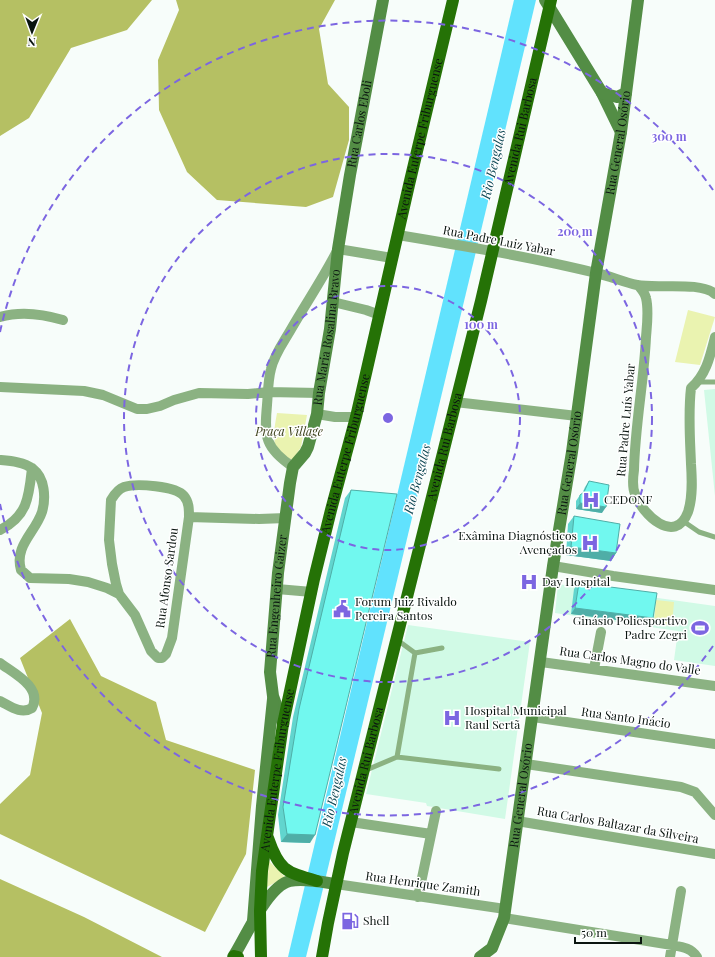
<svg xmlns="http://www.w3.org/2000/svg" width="715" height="957" font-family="'Playfair Display',serif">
<rect width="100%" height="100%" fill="#f7fdfa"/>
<!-- built -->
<path fill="#d1fae6" d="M715,389V496L704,390Z
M558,584L715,606V666L674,660L678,631L555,613Z
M408,625L530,642L505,819L427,806L426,803L366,794Z"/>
<!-- green -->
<path fill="#eaf3b0" d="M688,310L715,317L700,365L675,362Z
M277,413L307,415L301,447L293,460C289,458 283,457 281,454C270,445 275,425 277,413Z
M656,600L674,602L672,626L654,624Z
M269,861L285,877L267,887Z"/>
<!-- forest -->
<path fill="#b5c063" d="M0,0H152L127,30L71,48L29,118L0,136Z
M176,0H335L319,29L328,84L349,107V140L333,197L306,207L217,200L187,172L159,110L158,60L179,10Z
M70,619L101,676L156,702L166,740L255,770L246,854L205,932L0,834V804L30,775L42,713L20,658Z
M0,879L84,917L162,957H0Z"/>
<!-- water -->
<path fill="#61e2fd" d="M514,0H536L509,114L321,897L306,957H288Z"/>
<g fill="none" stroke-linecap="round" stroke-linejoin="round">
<!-- lane -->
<path stroke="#8bb282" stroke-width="5" d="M699,382H715
M683,521L699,532L715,537
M415,653L442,648
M397,757L499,769
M364,771L397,757L415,653L396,639"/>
<!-- street -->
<path stroke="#8bb282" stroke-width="10" d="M398,235C464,246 531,257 596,273C610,276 623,282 637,285C656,289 701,281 715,294
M638,285C642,290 645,293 646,298C649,310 647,325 646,337C644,381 635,425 634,470C633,477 632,487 635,494C642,514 675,546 688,512C693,497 692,479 691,464C690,439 688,413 691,388C706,375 710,357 715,337
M333,302L366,310L380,315
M0,317C20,311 43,314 63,320
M0,387L84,391L103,395L137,409H147L160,406L174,400L199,393L248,394L268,392L319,393
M455,402L577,416
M317,414L335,417H356
M0,460C11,461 24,462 33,469C45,478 46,498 42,512C35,533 14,546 21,570L30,578L69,579L88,582L107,588L119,594
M293,467C265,448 264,437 267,405C268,393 268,380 271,369C274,355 283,343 290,331C306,303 324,277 338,249L392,258
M189,517C189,509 189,502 184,496C176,486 136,483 124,487C118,489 114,495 111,500L109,540L112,564L116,584L119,594L135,615L151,651L158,658H162L166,654L172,638L189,517L259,519L286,518
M0,530C28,516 29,496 32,468
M553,566L613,576L715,590
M277,589L312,592
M541,662L715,686
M0,663C13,673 43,687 32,708C21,715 10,706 0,701
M594,669L601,632
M533,717L715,744
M526,764L681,787L695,792L715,815
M517,821L715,854
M351,822L431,834
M336,884L505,909
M418,897L436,811
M504,918L672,945C683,947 691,948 697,957
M670,957L681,891"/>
<!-- secondary -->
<g stroke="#538d45" stroke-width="12">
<path d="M545,0L602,93L621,132"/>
<path d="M602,93L617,97L626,93"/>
<path id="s1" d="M283,724L273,696L270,672L278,573L290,483L293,467L305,453L308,447L317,414L319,393L330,329L338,249L350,175L383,0"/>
<path d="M253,921L262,806L273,699"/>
<path d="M233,957C245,939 267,886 290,881C304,878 322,882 336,884"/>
<path id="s2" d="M480,957L492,948L504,918L553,566L572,452L596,273L621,132L638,0"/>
</g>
<!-- primary -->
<g stroke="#257206" stroke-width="12">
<path d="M268,838C279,870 285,872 317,881"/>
<path d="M234,956L238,957"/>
<path id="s3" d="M261,957L260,911L262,871L283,724L314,579L331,510L356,417L409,185L453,0"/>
<path id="s4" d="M322,957L328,923L343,853L481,301L551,0"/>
</g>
</g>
<!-- wall -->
<path fill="#61d5ce" d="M589,481L602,513L576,509V501L580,495L582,494L585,487Z
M351,490L310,843L281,842L278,815L293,717L345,498Z
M574,516L616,553L611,561L566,555L568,524Z
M579,583L653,618L649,624L571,614L574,589Z"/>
<!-- shaded-wall -->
<path fill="#4faea7" d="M580,503L606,507L602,513L576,509Z
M571,547L616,553L611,561L566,555Z
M575,608L653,618L649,624L571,614Z
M287,834L315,835L310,843L281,842Z"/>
<!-- building -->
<path fill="#71f8ef" stroke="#4faea7" d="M589,481L609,485L606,507L580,503V495L584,492Z
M351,490L397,494L315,835L287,834L283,807L299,709Z
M574,516L620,524L616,553L571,547Z
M579,583L657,593L653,618L575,608Z"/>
<!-- distance rings -->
<g fill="none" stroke="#7c66e1" stroke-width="2" stroke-dasharray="7 5">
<circle cx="388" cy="418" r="132"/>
<circle cx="388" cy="418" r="264"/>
<path d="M713 646A397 397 0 0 1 0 504M0 332A397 397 0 0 1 713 190"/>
</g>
<!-- icons -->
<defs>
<g id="hospital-bare" transform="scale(1.38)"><path d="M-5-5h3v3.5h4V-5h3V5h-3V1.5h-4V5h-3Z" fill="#7c66e1" stroke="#fff" stroke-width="2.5" paint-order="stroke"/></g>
<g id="civic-bare" transform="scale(1.38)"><path d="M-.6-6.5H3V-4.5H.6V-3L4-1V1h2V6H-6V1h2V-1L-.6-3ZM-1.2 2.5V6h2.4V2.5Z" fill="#7c66e1" stroke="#fff" stroke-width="2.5" paint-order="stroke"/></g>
<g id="stadium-bare" transform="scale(1.38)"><path d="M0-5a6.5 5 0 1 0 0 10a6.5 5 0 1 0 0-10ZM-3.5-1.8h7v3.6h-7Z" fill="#7c66e1" stroke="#fff" stroke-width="2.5" paint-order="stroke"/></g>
<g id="fuel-bare" transform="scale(1.38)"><path d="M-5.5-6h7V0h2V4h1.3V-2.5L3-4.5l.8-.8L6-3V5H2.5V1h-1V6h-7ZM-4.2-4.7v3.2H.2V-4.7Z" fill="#7c66e1" stroke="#fff" stroke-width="2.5" paint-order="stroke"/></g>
</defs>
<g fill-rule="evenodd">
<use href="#hospital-bare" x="591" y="500"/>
<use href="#hospital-bare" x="590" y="543"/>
<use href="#hospital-bare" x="529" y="582"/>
<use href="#civic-bare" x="342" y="609"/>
<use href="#stadium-bare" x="700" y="628"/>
<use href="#hospital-bare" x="452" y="718"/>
<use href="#fuel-bare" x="350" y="921"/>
</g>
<g text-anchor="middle" stroke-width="3" stroke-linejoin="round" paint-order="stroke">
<!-- street labels -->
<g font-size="12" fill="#0a1510" stroke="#fff">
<text dy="4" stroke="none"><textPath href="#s1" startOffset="613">Rua Carlos Eboli</textPath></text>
<text dy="4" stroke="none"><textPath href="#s4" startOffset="849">Avenida Rui Barbosa</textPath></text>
<text dy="4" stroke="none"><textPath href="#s3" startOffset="836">Avenida Euterpe Friburguense</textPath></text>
<text dy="4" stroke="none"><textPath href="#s2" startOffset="831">Rua General Osório</textPath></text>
<text transform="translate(499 241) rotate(11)" y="4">Rua Padre Luiz Yabar</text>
<text dy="4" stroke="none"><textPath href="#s1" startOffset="397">Rua Maria Rosalina Bravo</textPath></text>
<text transform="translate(626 420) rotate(-85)" y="4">Rua Padre Luís Yabar</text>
<text dy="4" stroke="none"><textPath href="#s4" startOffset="525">Avenida Rui Barbosa</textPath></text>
<text dy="4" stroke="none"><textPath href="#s3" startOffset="512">Avenida Euterpe Friburguense</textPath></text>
<text dy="4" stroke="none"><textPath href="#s2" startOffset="507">Rua General Osório</textPath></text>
<text transform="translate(167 578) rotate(-82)" y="4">Rua Afonso Sardou</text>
<text dy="4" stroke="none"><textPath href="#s1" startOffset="130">Rua Engenheiro Gaizer</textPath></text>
<text transform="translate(630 661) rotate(8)" y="4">Rua Carlos Magno do Valle</text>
<text transform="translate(626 718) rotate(8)" y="4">Rua Santo Inácio</text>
<text dy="4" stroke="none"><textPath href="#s4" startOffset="201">Avenida Rui Barbosa</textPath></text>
<text dy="4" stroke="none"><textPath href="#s3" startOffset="188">Avenida Euterpe Friburguense</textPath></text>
<text dy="4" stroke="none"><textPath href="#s2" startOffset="171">Rua General Osório</textPath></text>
<text transform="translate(618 825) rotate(10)" y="4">Rua Carlos Baltazar da Silveira</text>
<text transform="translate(423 884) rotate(8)" y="4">Rua Henrique Zamith</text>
</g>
<!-- park labels -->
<g font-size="12" font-style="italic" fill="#3c411a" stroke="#fff">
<text x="289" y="436">Praça Village</text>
</g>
<!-- poi labels -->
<g font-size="12" fill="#0a1510" stroke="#fff" text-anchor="start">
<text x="604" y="504">CEDONF</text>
<text x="577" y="540" text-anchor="end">Exâmina Diagnósticos<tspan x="577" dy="14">Avençados</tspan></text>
<text x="542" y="586">Day Hospital</text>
<text x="355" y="606">Forum Juiz Rivaldo<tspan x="355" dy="14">Pereira Santos</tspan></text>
<text x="687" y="625" text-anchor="end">Ginásio Poliesportivo<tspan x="687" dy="14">Padre Zegri</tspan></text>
<text x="465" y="715">Hospital Municipal<tspan x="465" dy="14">Raul Sertã</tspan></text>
<text x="363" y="925">Shell</text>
</g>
<!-- water labels -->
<g font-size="13" font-style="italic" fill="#124b57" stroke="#fff">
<text transform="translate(493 164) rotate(-77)" y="5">Rio Bengalas</text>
<text transform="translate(417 479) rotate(-75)" y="5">Rio Bengalas</text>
<text transform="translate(334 792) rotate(-77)" y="5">Rio Bengalas</text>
</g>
</g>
<circle cx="388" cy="418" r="6" fill="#7c66e1" stroke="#fff" stroke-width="2"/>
<g font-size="12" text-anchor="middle" font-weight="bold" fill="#7c66e1" stroke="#fff" stroke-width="3" stroke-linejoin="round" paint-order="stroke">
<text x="669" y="141">300 m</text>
<text x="575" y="236">200 m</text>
<text x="481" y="329">100 m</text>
</g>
<!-- north arrow -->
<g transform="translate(32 32) rotate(181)" stroke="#ffffff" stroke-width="3" paint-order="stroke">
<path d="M0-3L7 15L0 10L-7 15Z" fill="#0a1510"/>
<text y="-6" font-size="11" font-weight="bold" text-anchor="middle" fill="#0a1510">N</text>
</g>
<!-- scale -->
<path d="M575 937v6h66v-6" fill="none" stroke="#0a1510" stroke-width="2"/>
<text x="581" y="937" font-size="12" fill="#0a1510" stroke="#ffffff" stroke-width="3" paint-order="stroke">50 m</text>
</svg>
